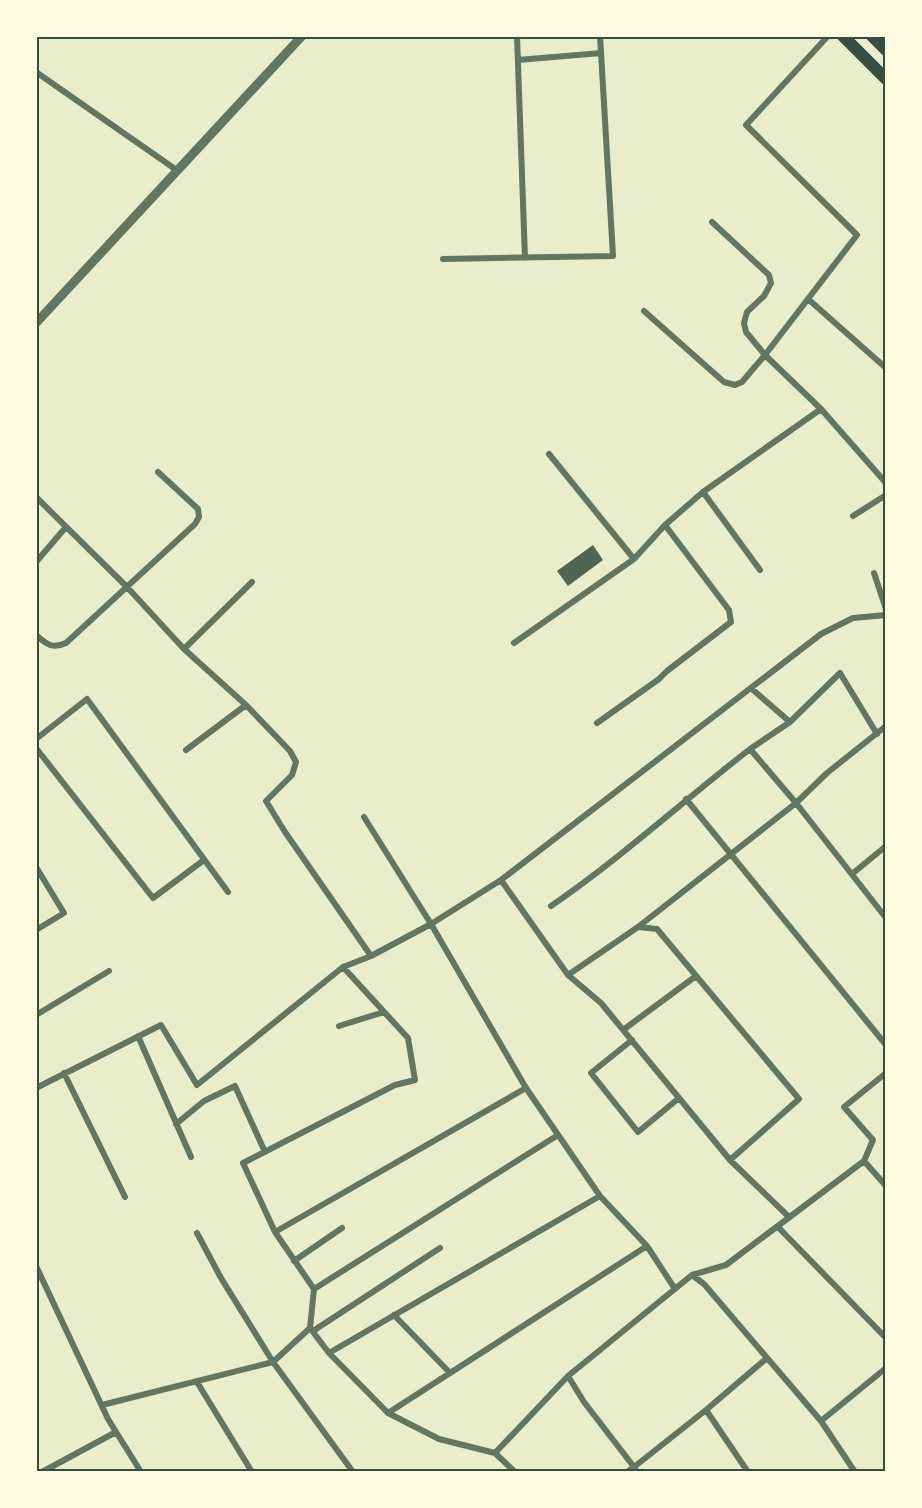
<svg xmlns="http://www.w3.org/2000/svg" width="922" height="1508" font-family="Barlow,sans-serif">
<rect width="100%" height="100%" fill="#e9edc9"/>
<!-- building -->
<path fill="#4f6655" d="M593,545L603,560L568,586L557,571Z"/>
<g fill="none" stroke-linecap="round" stroke-linejoin="round">
<!-- minor -->
<path stroke="#617663" stroke-width="6" d="M517,36L525,258
M518,60L601,53
M36,72L178,171
M712,222L769,275L771,283L764,296L747,312L744,323L746,332L765,355L821,409
M443,259L613,256L600,36
M808,299L886,368
M644,311L724,382L735,385L742,382L765,355L857,235L746,125L828,36
M549,454L634,559L665,525L703,492L821,409L886,483
M703,492L760,570
M36,497L127,587L184,649L246,705L290,751L296,762L292,775L266,801L285,832L371,956L343,967L197,1085L161,1025L36,1088
M853,516L886,495
M36,562L66,527
M874,573L886,609
M36,635C47,645 53,649 66,643L195,524L199,517L198,509L158,472
M514,643L634,559
M184,649L252,582
M752,689L790,722L750,749L796,803L886,918
M790,722L840,673L877,734
M597,723L659,679L667,671L731,622L729,610L665,525
M36,739L87,699L228,892
M36,748L153,898L204,860
M186,750L246,705
M686,799L886,1045
M364,817L431,924L526,1088L600,1196L647,1246L675,1289
M36,867L64,913L36,930
M852,874L886,846
M501,880L568,975L601,1003L730,1160
M551,906C621,858 683,801 750,749
M638,927L657,929L799,1099L730,1160L789,1217
M371,956L431,924L501,880L821,634L853,618L886,615
M568,975L638,927L796,803L827,773L886,726
M36,1015L109,971
M339,1026L384,1012
M623,1030L696,976
M138,1036L191,1157
M632,1040L591,1073L638,1132L679,1098
M64,1073L125,1197
M176,1124L204,1101L235,1086L265,1152
M864,1161L886,1186
M778,1227L886,1338
M275,1232L526,1088
M197,1233L221,1278L273,1362L353,1472
M294,1261L342,1228
M36,1266L108,1419L141,1472
M692,1275L726,1265L864,1161L873,1140L844,1107L886,1073
M314,1289L558,1135
M394,1315L450,1373
M310,1328L314,1289L275,1232L243,1163L395,1085L415,1080L408,1038L343,967
M313,1331L440,1248
M329,1353L600,1196
M568,1376L584,1402L634,1467L627,1472
M197,1382L252,1472
M102,1405L273,1362L310,1328L329,1353L388,1413L439,1439L495,1453L568,1376L692,1275L704,1284L821,1421L855,1472
M706,1410L748,1472
M388,1413L647,1246
M821,1421L886,1368
M495,1453L515,1472
M42,1472L116,1432
M637,1472L634,1467L706,1410L767,1358"/>
<!-- tertiary -->
<path stroke="#617663" stroke-width="9" d="M36,323L302,36"/>
<!-- primary -->
<path stroke="#344e41" stroke-width="12" d="M843,36L886,79
M872,36L886,50"/>
</g>
<!-- border -->
<rect width="922" height="1508" fill="none" stroke="#fefae0" stroke-width="75"/>
<rect x="38" y="38" width="846" height="1432" fill="none" stroke="#344e41" stroke-width="2"/>
</svg>
